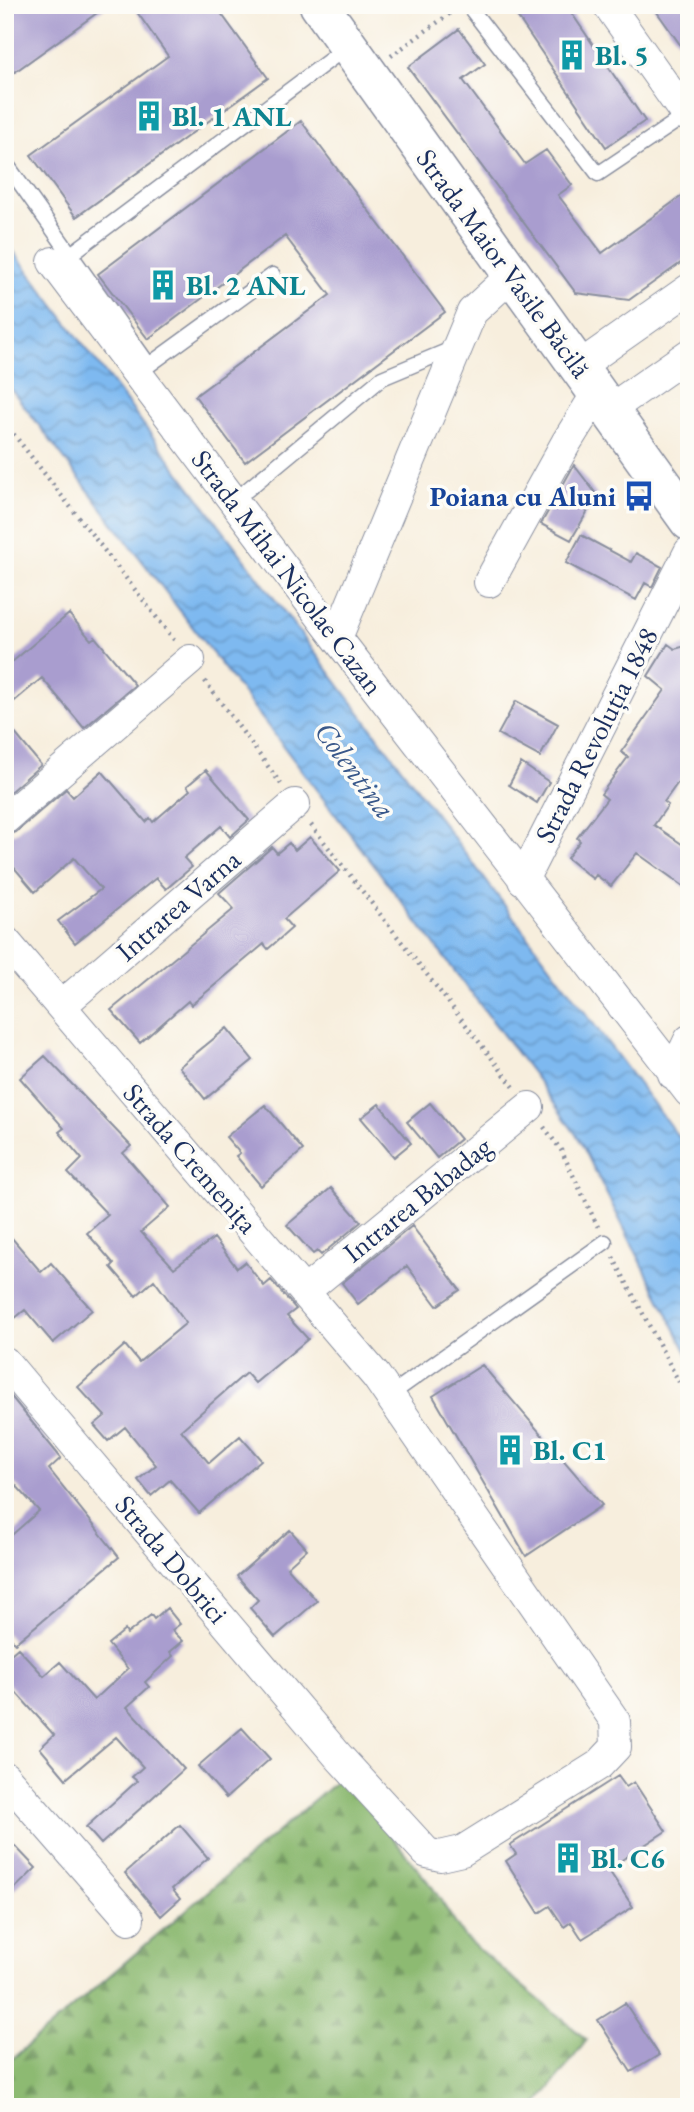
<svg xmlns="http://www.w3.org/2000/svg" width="694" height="2112" font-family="'EB Garamond',serif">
<defs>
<pattern id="forest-firs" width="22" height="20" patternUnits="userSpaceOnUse" patternTransform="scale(1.75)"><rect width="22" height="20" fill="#8dba72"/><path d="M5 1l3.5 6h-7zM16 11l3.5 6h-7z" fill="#729861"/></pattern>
<pattern id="water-waves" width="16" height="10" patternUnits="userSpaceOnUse" patternTransform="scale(1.75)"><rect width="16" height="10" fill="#7eb9f0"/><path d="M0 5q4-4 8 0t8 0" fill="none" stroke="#6697c6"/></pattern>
</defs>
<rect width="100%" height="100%" fill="#fdfcf7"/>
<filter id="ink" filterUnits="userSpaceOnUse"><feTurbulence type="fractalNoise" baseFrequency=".0143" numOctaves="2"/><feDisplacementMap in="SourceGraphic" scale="14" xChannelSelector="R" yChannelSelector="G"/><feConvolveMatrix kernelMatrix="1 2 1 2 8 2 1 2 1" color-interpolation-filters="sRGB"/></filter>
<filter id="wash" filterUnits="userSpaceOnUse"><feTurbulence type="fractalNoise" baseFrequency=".00686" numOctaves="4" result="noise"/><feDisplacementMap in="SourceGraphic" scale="28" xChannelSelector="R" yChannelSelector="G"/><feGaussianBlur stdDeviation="1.57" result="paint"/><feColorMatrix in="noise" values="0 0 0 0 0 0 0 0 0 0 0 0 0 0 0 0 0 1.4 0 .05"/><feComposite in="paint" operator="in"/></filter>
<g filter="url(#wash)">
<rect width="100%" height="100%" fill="#f7eedd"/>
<!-- forest -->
<path fill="url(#forest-firs)" stroke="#547468" stroke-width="2" d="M343,1776L433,1888L464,1937L587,2040L535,2107H5V2065Z"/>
<!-- water -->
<path fill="url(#water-waves)" stroke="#4c74a7" stroke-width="2" d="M5,240L689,1151V1357L579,1139L533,1074L5,381Z"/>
<g id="blocks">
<!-- building -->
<path fill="#a99dcf" d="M5,5H108L5,79Z
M132,5H215L268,78L76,217L31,155L168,56Z
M527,5H566L645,121L606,147L515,13Z
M652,5H689V57Z
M459,29L485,64L463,80L525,164L546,150L572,185L558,195L602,253L689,191V257L629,300L576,293L408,67Z
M301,121L445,312L245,462L195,396L330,295L285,236L148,339L98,274Z
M574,465L597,495L571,540L541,524Z
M581,535L631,562L636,553L662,567L652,587L645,583L636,600L566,563Z
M69,614L91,640L95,637L135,685L84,728L42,678L5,709V668Z
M668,644L675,649L689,645V767L664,802L668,805L654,825L689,849V890L637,853L611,886L596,875L593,879L567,858L580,841L577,838L607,799L601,794L628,757L621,752L665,690L648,676Z
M516,701L558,724L540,757L498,734Z
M5,721L41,765L5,796Z
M521,763L549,782L537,803L509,785Z
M206,770L249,820L230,837L221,826L184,858L192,867L166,889L156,878L75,943L58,921L101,889L74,858L35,892L5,857V836L16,832L66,789L73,797L102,771L146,822L150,818L153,822L190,790L187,786Z
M310,837L340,871L284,919L292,928L268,949L264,944L191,1005L188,1001L140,1043L111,1010L234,909L219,893L272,847L277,853L289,843L295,850Z
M227,1028L253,1060L205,1099L179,1067Z
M45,1056L131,1146L123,1153L170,1207L141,1232L174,1268L214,1238L237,1268L245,1262L264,1286L271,1280L296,1309L287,1316L308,1339L255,1383L246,1373L181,1430L209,1463L240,1436L261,1460L199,1513L170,1480L151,1496L138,1480L156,1465L125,1427L108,1441L94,1425L105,1416L78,1387L125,1345L139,1362L186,1323L154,1280L136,1296L111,1267L114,1264L87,1233L108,1215L68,1173L82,1159L59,1132L64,1128L20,1078Z
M430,1103L460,1139L437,1158L407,1122Z
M379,1104L411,1143L394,1157L361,1118Z
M265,1105L303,1150L261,1186L236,1156L240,1153L226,1137Z
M331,1188L361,1222L321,1255L317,1251L313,1254L287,1225Z
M412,1226L460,1290L437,1306L407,1266L358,1304L342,1283Z
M5,1230L41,1272L51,1263L92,1310L53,1343L25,1310L15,1318L5,1306Z
M482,1365L602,1505L526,1556L433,1396Z
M5,1389L61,1458L49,1469L119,1557L15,1643L5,1632V1541L39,1511L5,1473Z
M290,1530L307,1549L287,1567L317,1601L275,1637L250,1608L258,1600L237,1576Z
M167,1608L180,1624L172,1630L183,1641L170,1652L173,1656L145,1682L149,1687L127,1707L184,1769L101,1844L86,1827L137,1781L132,1777L143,1767L116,1737L66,1779L40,1748L54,1735L5,1680V1659L18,1648L44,1676L60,1662L94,1700L128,1669L108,1644L125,1630L127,1634L151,1615L154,1619Z
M242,1728L270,1759L226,1798L198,1766Z
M618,1776L626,1787L634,1782L666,1831L608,1869L633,1907L582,1939L571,1922L564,1927L550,1906L539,1913L506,1861L516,1854L510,1845Z
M180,1825L208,1858L172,1889L180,1899L161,1916L125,1873Z
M15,1846L36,1868L5,1898V1856Z
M625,2003L659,2055L631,2072L598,2020Z"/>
</g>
</g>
<g filter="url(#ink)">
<use href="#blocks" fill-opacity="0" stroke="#898e9e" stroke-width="2"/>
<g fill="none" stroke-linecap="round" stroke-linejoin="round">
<!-- lane casing -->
<g stroke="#898e9e" stroke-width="17">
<path id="lane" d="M468,5L598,174L686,115
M5,162L149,365L273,275
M71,254L347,47
M247,490L382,378L454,348
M390,1395L605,1242"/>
</g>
<!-- street casing -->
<g stroke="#898e9e" stroke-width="32">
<path id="street" d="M608,5L686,115L689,113
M53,262L337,638L689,1092
M578,367L689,289
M609,410L689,354
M489,582L566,443L597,393
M337,638L472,312L512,275
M5,819L190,660
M523,880L689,552
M5,941L376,1376L615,1721L616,1747L599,1765L462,1851L440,1856L427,1853L338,1756L5,1362
M61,1006L295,804
M673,1074L689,1040
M305,1291L529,1107
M5,1777L129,1919"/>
</g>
<!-- secondary casing -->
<g stroke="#898e9e" stroke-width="41">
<path id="secondary" d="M319,5L689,521"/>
</g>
<!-- path -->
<path stroke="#898e9e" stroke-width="4.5" stroke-dasharray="2 5" stroke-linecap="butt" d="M391,56L452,12
M5,423L175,641
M205,681L281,784
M311,825L514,1087
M544,1127L561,1150L598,1227
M613,1257L679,1382"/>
<!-- lane -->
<use href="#lane" stroke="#fff" stroke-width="14"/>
<!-- street -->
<use href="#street" stroke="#fff" stroke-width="30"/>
<!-- secondary -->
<use href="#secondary" stroke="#fff" stroke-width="38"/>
</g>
</g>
<!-- icons -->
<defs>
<g id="building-bare" transform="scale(2.415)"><path d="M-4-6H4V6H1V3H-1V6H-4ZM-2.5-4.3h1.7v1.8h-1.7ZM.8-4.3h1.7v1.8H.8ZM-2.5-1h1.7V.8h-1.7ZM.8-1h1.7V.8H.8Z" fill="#0f9aa8" stroke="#fdfcf7" stroke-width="2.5" paint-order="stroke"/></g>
<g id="bus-bare" transform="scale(2.415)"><path d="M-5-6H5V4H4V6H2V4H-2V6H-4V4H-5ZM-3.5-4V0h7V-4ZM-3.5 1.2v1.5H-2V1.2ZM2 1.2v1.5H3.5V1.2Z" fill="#1a4fb4" stroke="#fdfcf7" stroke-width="2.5" paint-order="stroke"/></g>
</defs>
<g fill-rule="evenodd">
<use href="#building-bare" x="572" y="55"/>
<use href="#building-bare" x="149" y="116"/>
<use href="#building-bare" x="163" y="285"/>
<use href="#bus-bare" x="639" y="496"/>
<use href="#building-bare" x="510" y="1450"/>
<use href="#building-bare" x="568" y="1858"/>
</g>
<g text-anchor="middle" stroke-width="7" stroke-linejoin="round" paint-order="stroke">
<!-- culture labels -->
<g font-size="28" font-weight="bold" fill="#0d838f" stroke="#fdfcf7" text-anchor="start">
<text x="595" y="65">Bl. 5</text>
<text x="172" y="126">Bl. 1 ANL</text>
<text x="186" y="295">Bl. 2 ANL</text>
<text x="533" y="1460">Bl. C1</text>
<text x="591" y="1868">Bl. C6</text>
</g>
<!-- street labels -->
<g font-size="28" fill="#1b2f5e" stroke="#fdfcf7">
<text transform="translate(504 263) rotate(54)" y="10">Strada Maior Vasile Băcilă</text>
<text transform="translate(288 572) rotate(53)" y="10">Strada Mihai Nicolae Cazan</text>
<text transform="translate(596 735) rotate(-63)" y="10">Strada Revoluția 1848</text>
<text transform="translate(178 905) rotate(-41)" y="10">Intrarea Varna</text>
<text transform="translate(191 1158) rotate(49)" y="10">Strada Cremenița</text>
<text transform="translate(417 1199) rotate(-39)" y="10">Intrarea Babadag</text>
<text transform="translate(172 1559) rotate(50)" y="10">Strada Dobrici</text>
</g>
<!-- transit labels -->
<g font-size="28" font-weight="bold" fill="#164399" stroke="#fdfcf7" text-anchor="end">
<text x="616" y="506">Poiana cu Aluni</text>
</g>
<!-- water labels -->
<g font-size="30" font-style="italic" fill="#39588a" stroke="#fdfcf7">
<text transform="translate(355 770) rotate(53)" y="10">Colentina</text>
</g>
</g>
<!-- margin -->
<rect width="694" height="2112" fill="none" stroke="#fdfcf7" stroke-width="28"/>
</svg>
